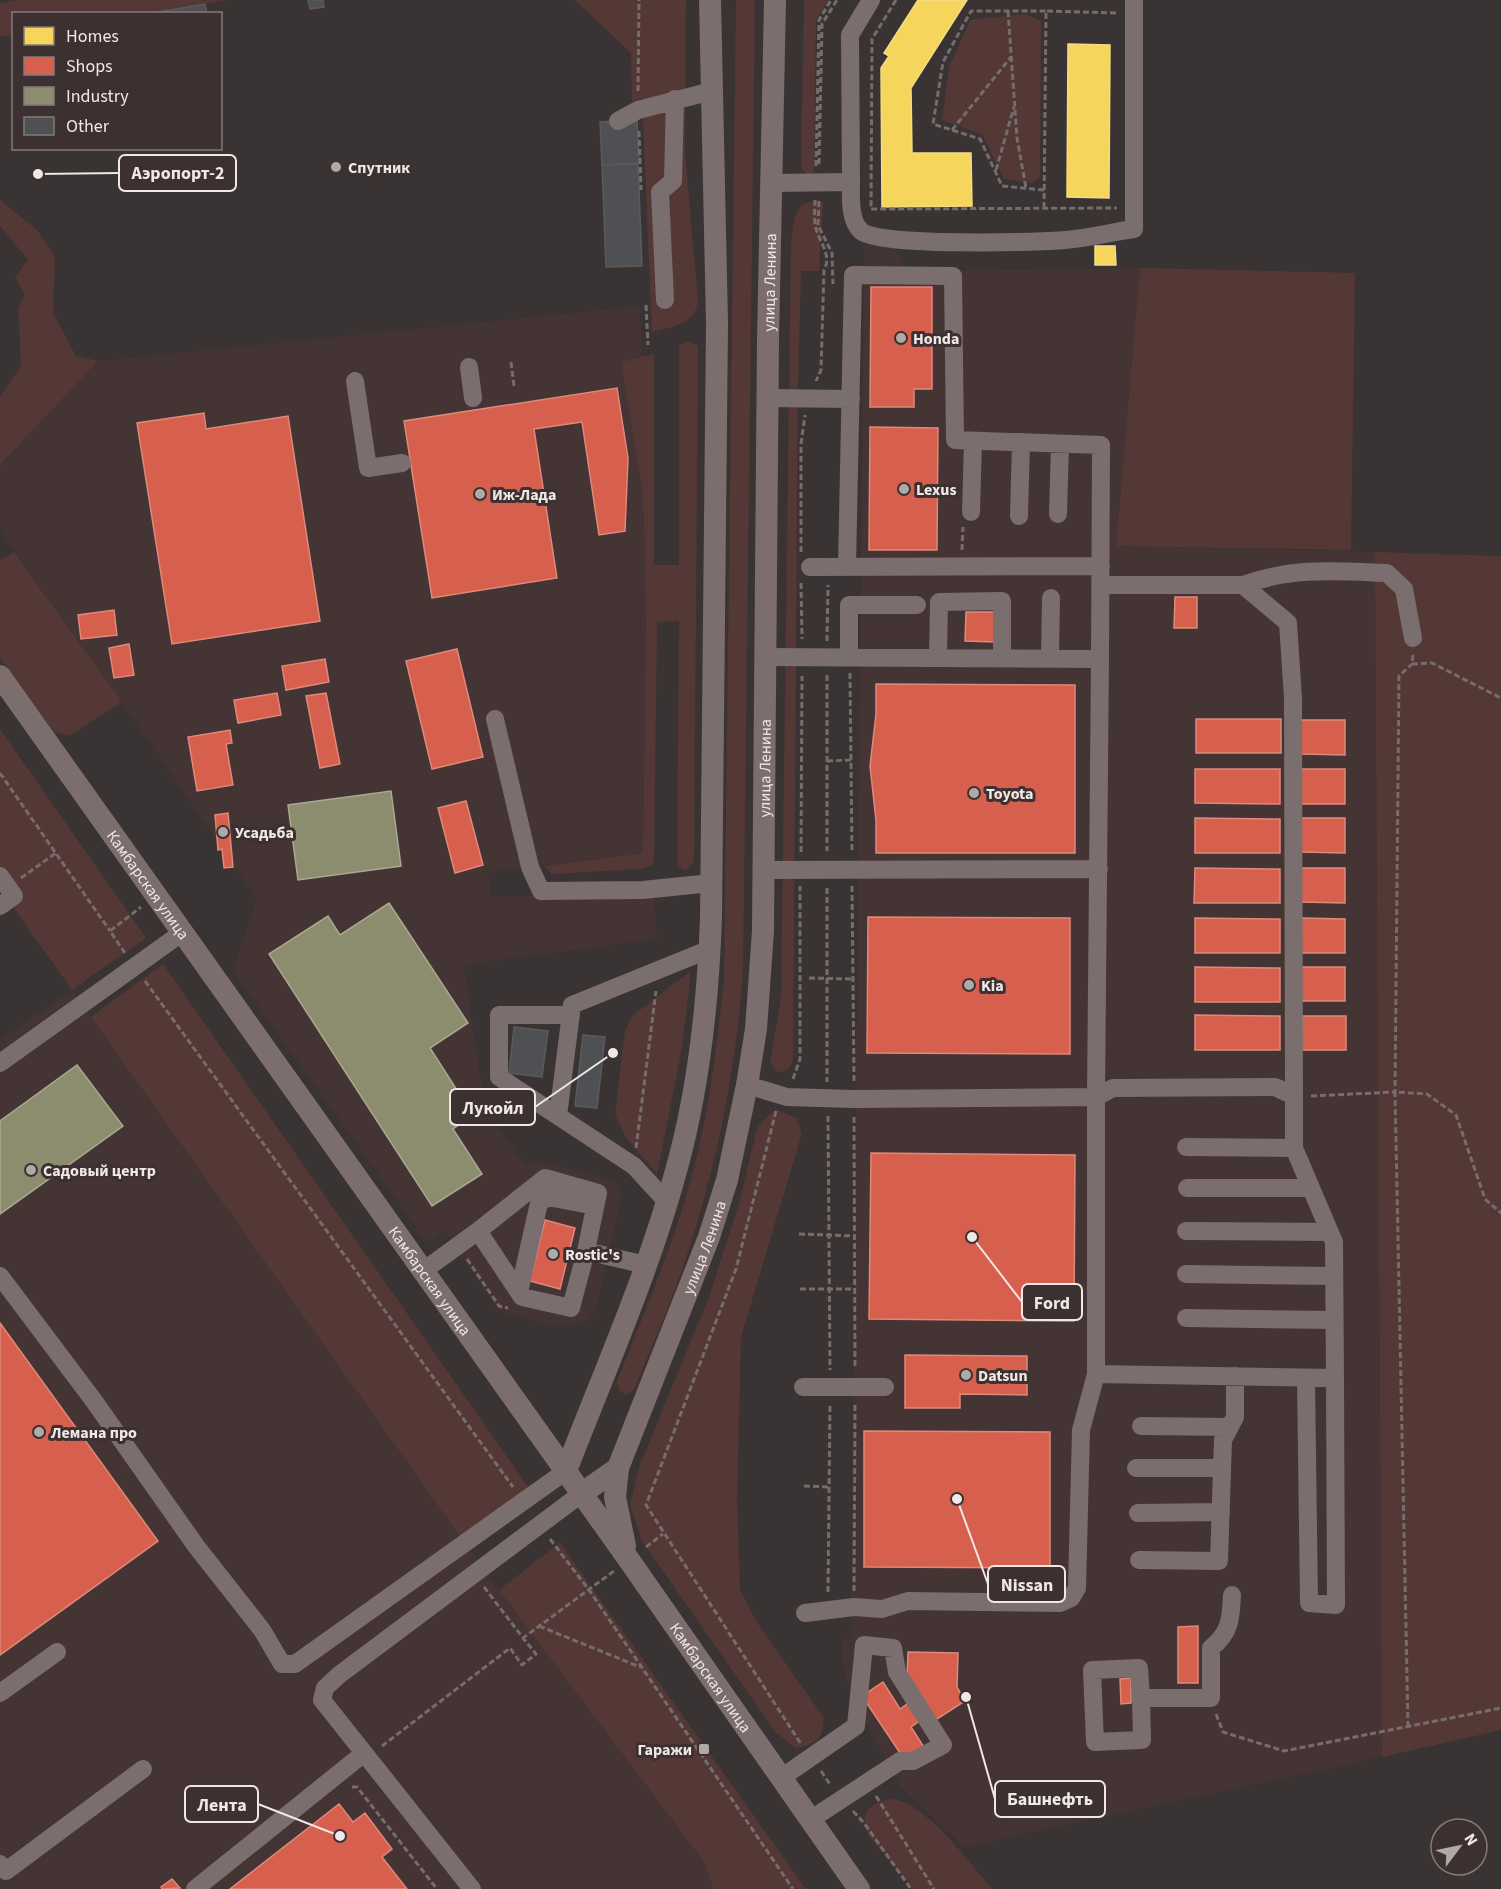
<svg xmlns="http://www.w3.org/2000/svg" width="1501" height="1889" font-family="'Source Sans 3',sans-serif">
<rect width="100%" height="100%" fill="#393333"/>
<!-- built -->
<path fill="#443433" d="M864,245H892L905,268L940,271L1140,268L1116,546L1375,552L1382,1757L964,1847L900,1786L851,1696L841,1657V1640L851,1636Z
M640,306L642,357L621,362L642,487L644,523L646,624L643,853L488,872L491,897L654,892L657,939L464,965L485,1108L525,1165L536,1161L601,1176L616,1184L622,1195L595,1312L587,1322L563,1327L541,1324L499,1311L444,1231L427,1243L233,971L257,899L122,702L0,531V465L98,361Z
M72,990L499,1590L706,1863L713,1889H0V1039Z"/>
<!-- green -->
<path fill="#543836" d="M18,0H228L145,13L14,14L13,35L0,37V3Z
M575,0H686L685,153L698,301C695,325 672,327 652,332L642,99L632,101L631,53Z
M736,0H755L743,972C736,1069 717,1166 686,1258C671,1303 652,1346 634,1390L626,1395L618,1390L617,1381C642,1319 668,1257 687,1193C708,1122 717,1049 724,976Z
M804,0H829L816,20L814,175L806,173L802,169L801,161Z
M1025,14L1041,21L1040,177L1032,183L1004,179L982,134L942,120L949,67L970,20Z
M0,200L37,230L55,257L53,313L76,356L98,361L0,465V397L21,366L18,308L25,295L15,277L28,260L0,226Z
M815,201L823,202L819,271H801L798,384L793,1058C792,1068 787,1072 777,1072L770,1062L781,998L791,241C795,222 792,204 815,201Z
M1140,268L1355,273L1351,550L1116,546Z
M689,341L698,346L694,862L686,871L677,866L679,621L657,622L654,861L651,866L641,869L552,874L544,866L643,853L646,624L644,523L642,487L621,362L654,354V565H679V346Z
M14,552L122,702L69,736L54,732L0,658V561Z
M1375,552L1501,556V1730L1382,1757Z
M0,729L146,938L72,990L0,889Z
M163,964L531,1491L464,1542L91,1017Z
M691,971L682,1048L657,1174L625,1136L615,1114L625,1031L632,1016Z
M776,1109L796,1118L802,1133L741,1337L737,1499L740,1589L756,1621L823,1717C825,1737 816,1746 796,1748L776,1733L642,1541L630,1505L639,1467L709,1297L739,1204L756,1132L760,1124Z
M560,1543L806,1889H713L705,1863L499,1590Z
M894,1799C931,1808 967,1861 993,1889H914L868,1835C858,1812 871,1801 894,1799Z"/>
<!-- homes -->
<path fill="#f6d55c" stroke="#f4db86" stroke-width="1.5" d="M918,0H967L911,88L912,153H971L972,206L882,207L881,68L889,56L884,53Z
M1068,44L1110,45L1109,198L1067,197Z
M1095,246H1115L1116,265H1095Z"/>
<!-- shops -->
<path fill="#d6604d" stroke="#de897b" stroke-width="1.5" d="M871,287H932V389H914V407H870Z
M617,388L628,458L625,531L599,535L582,422L534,429L557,578L432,598L404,421Z
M204,413L206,429L288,416L320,621L172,644L137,423Z
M870,427L938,428L937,550H869Z
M1175,597H1197V628H1174Z
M114,610L117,635L81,639L78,615Z
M966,612H995V642L965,641Z
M129,644L134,675L114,678L109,648Z
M457,649L483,757L432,769L406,661Z
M325,659L329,682L286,690L282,666Z
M876,684L1075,685V853H876V820L870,766L876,714Z
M277,693L281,715L238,723L234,700Z
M326,693L340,764L320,768L306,696Z
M1196,719H1281V753H1196Z
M1301,720H1345V755L1301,754Z
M230,730L232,743L226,744L233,785L197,791L188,737Z
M1195,769H1280V804L1195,803Z
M1301,769H1345V804H1301Z
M466,801L483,865L455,873L438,808Z
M228,813L233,867L224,868L222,849L218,850L215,815Z
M1195,818L1280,819V853H1195Z
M1301,818H1345V853L1301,852Z
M1195,868L1280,869V903H1194Z
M1301,868H1345V903L1301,902Z
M868,917L1070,918V1054L867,1053Z
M1195,918L1280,919V953H1195Z
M1301,918L1345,919V953H1301Z
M1195,967L1280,968V1002H1195Z
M1301,967H1345V1001H1301Z
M1195,1015L1280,1016V1050H1195Z
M1302,1016H1346V1050H1302Z
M871,1153L1075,1155L1074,1321L869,1319Z
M545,1220L575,1228L560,1289L530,1281Z
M0,1323L158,1541L0,1655Z
M905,1355L1027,1356V1395L960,1394V1408H905Z
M864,1431L1050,1432V1568L864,1567Z
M1198,1626V1683H1178V1627Z
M908,1652L958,1653L957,1687L965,1701L934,1721L907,1677Z
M1131,1678V1703L1121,1704L1120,1679Z
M883,1682L900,1709L918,1696L930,1714L911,1727L929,1755L910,1768L862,1696Z
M339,1804L353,1822L365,1813L392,1849L382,1857L407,1889H230Z
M172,1879L180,1888L162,1889L161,1887Z"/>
<!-- industry -->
<path fill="#8c8c6e" stroke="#aaa892" stroke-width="1.5" d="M391,791L401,866L298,880L288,805Z
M389,903L468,1023L430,1048L473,1115L453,1129L482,1174L432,1206L269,954L328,916L340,935Z
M77,1065L123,1126L0,1214V1121Z"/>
<!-- building -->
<path fill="#4e5053" stroke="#5b5a5b" stroke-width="1.5" d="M308,0H323L324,7L310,9Z
M205,4L207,14H145Z
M637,120L639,163L602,165L600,122Z
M638,164L642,266L606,267L602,165Z
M514,1027L548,1031L542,1077L509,1073Z
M583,1035L605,1037L597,1108L575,1106Z"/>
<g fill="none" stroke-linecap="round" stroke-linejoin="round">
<!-- path -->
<path stroke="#756c6b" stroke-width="3" stroke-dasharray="6 3" stroke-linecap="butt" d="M896,0L872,39L871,209L1117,208
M1008,11L1017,138L1026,188
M638,91L639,0
M952,130L1011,57
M639,131L641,190
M819,164L822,24L837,0
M816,166L819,20L831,0
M996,170L1014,107
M1044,190L1002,186L980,139L933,124L943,62L971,11H1046
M815,200C815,207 814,217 815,224C817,240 833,254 824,270L821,370L816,381
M819,201L818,225L832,253L833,284
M1044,208L1046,11L1118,13
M646,305L648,345
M511,362L514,386
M962,550L963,527
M801,552V444L805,415
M801,583L802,639
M827,641L828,585
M1413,655L1412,664L1432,663L1501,698
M850,673L852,853
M827,675V851
M827,761L851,760
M0,773L110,931
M801,852L802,676
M21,878L56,853
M852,886L854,1081
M827,888V1082
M125,953L110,931L141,907
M809,978L852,979
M145,981L513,1487
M793,1079L800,1059V886
M1311,1096L1395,1092L1399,676L1412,664
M776,1111L736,1269L646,1505L801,1744
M828,1116L830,1370
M854,1117L855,1369
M636,1148L656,991
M799,1234L854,1236
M467,1259L499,1306L508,1308
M800,1289H854
M804,1486L829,1487
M550,1539L589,1590L793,1889
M646,1547L663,1534
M484,1587L523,1638L614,1571
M854,1591L855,1405
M828,1592L830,1404
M539,1626L640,1667
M1216,1714L1223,1732L1284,1751L1501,1708
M1408,1727L1395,1092L1427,1094L1456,1115L1485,1199L1501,1213
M382,1746L510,1648L522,1665L536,1654L523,1638
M821,1771L831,1786
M352,1787H357L437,1889
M876,1796L934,1889
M853,1811L864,1823L911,1889"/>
<!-- minor -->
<path stroke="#7b6e6e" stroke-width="18" d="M618,121L638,110L712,91
M851,182L850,35L871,0
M771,183L851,182C851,197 849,220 861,231C876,247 1036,242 1066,240C1089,238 1112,232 1134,229V0
M665,300L660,192L673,181L675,99
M469,367L473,398
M355,381L368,468L402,463
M768,398L851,399
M971,512L973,441
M1058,514L1060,444
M1019,516L1021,442
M810,567L1101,566
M847,567L853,275L953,276L955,440L1101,445L1100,659
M1243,585C1292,567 1336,571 1387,573L1404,589L1413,638
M765,657L1100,659L1096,1097L1113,1088L1275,1087L1294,1096L1293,698L1288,623L1243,585H1102
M849,657V605H917
M938,658L939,602L1002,601V658
M1050,658L1051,598
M495,719L530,867L541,891L643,890L711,883
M763,870L1099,869
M0,876L14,896L0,906
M0,1063L183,932
M747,1085L787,1097L854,1099L1096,1097V1374L1081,1430L1077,1588L1071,1598L1060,1603L908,1601L882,1609L854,1607L805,1613
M558,1116L499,1077V1015H571
M1186,1147L1294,1148
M1187,1188H1311
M667,1202L634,1166L558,1116L572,1005L710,949
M1186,1231L1329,1232
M586,1251L571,1308L522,1297L478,1231L545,1178L598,1193L586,1251L646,1265
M423,1271L478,1231
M1186,1274L1334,1276
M0,1276L94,1401L196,1546L262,1630L282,1664H295L566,1471
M519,1292L539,1203L548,1197L595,1206
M1186,1318L1334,1320
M1096,1374L1335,1378L1334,1242L1294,1148V1096
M1306,1378L1309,1603L1336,1605L1335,1378
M803,1387H885
M1141,1426L1230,1427
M1136,1468H1222
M1138,1513L1221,1512
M1139,1560L1219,1561L1223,1440L1235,1417V1376
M0,1693L57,1652
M1141,1698L1142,1740L1095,1742L1092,1670L1139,1668L1141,1698H1211V1648C1230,1633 1231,1619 1232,1595
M781,1778L856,1726L864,1645L893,1648L897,1672L943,1745L913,1761H900L810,1820
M0,1864L6,1871L143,1769
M195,1889L363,1754
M472,1889L322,1700L325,1688L339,1675L581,1494"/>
<!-- major -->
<g stroke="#7d6e6e" stroke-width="22">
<path id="s1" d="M0,676L629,1560L859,1889"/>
<path d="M618,1468L615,1497L625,1546"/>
<path d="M566,1471C604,1372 648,1274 676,1171C699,1089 708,1003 711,918L717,323L710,0"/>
<path id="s2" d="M581,1494L618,1468L709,1237L727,1180L747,1085L756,1029L763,931L768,339L775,0"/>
</g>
</g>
<!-- markers -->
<g fill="#afa9a8" stroke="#3c3130" stroke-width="2">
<circle cx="336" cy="167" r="6"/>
<circle cx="901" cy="338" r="6"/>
<circle cx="904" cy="489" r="6"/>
<circle cx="480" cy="494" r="6"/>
<circle cx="974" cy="793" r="6"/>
<circle cx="223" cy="832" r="6"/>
<circle cx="969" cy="985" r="6"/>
<circle cx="31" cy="1170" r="6"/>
<circle cx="553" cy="1254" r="6"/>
<circle cx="966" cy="1375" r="6"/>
<circle cx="39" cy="1432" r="6"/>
<rect x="698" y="1743" width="12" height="12" rx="3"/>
</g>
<g text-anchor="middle" stroke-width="6" stroke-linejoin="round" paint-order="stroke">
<!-- poi labels -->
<g font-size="16" font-weight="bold" fill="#efe8e7" stroke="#3c3130" text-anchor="start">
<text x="348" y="173">Спутник</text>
<text x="913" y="344">Honda</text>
<text x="916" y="495">Lexus</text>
<text x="492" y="500">Иж-Лада</text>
<text x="986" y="799">Toyota</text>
<text x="235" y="838">Усадьба</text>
<text x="981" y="991">Kia</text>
<text x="43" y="1176">Садовый центр</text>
<text x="565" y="1260">Rostic's</text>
<text x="978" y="1381">Datsun</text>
<text x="51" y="1438">Лемана про</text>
<text x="692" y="1755" text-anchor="end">Гаражи</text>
</g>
<!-- street labels -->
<g font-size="16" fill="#efe8e7" stroke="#3c3130">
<text dy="6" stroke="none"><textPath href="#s2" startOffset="1254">улица Ленина</textPath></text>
<text dy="6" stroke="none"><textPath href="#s2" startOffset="768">улица Ленина</textPath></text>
<text dy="6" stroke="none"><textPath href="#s1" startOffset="256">Камбарская улица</textPath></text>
<text dy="6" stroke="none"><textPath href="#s2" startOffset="282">улица Ленина</textPath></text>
<text dy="6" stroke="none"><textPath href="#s1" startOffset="742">Камбарская улица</textPath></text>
<text dy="6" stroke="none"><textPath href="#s1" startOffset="1228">Камбарская улица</textPath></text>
</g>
</g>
<!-- callouts -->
<path fill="none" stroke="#efe8e7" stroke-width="2" d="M38 174L119 173M613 1053L535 1107M972 1237L1022 1302M957 1499L988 1584M966 1697L995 1799M340 1836L258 1804"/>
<g fill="#efe8e7" stroke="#3c3130" stroke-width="2">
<circle cx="38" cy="174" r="6"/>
<circle cx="613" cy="1053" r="6"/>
<circle cx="972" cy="1237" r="6"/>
<circle cx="957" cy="1499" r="6"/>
<circle cx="966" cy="1697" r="6"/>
<circle cx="340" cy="1836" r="6"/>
</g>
<g fill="#3c3130" stroke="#efe8e7" stroke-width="2">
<rect x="119" y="155" width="117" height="36" rx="6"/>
<rect x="450" y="1089" width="85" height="36" rx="6"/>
<rect x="1022" y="1284" width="60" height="36" rx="6"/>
<rect x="988" y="1566" width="77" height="36" rx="6"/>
<rect x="995" y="1781" width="110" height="36" rx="6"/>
<rect x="185" y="1786" width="73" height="36" rx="6"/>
</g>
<g font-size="18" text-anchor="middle" font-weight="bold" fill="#efe8e7">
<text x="178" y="179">Аэропорт-2</text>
<text x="493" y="1114">Лукойл</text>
<text x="1052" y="1309">Ford</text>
<text x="1027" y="1591">Nissan</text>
<text x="1050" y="1805">Башнефть</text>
<text x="222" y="1811">Лента</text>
</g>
<!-- legend -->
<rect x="12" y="12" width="210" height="138" fill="#3c3130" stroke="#847a79" stroke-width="1.5"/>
<rect x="24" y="27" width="30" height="18" fill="#f6d55c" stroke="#847a79" stroke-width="1.5"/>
<text x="66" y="42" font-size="18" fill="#efe8e7">Homes</text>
<rect x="24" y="57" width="30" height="18" fill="#d6604d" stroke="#847a79" stroke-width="1.5"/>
<text x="66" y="72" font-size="18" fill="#efe8e7">Shops</text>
<rect x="24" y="87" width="30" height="18" fill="#8c8c6e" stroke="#847a79" stroke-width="1.5"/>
<text x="66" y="102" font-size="18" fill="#efe8e7">Industry</text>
<rect x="24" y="117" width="30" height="18" fill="#4e5053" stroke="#847a79" stroke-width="1.5"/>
<text x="66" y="132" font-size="18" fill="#efe8e7">Other</text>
<!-- north arrow -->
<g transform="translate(1459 1847) rotate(58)"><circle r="28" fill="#3c3130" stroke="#847a79" stroke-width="1.5"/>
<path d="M0-4.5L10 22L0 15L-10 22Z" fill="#afa9a8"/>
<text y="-9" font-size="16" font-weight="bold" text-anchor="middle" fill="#efe8e7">N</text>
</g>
</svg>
